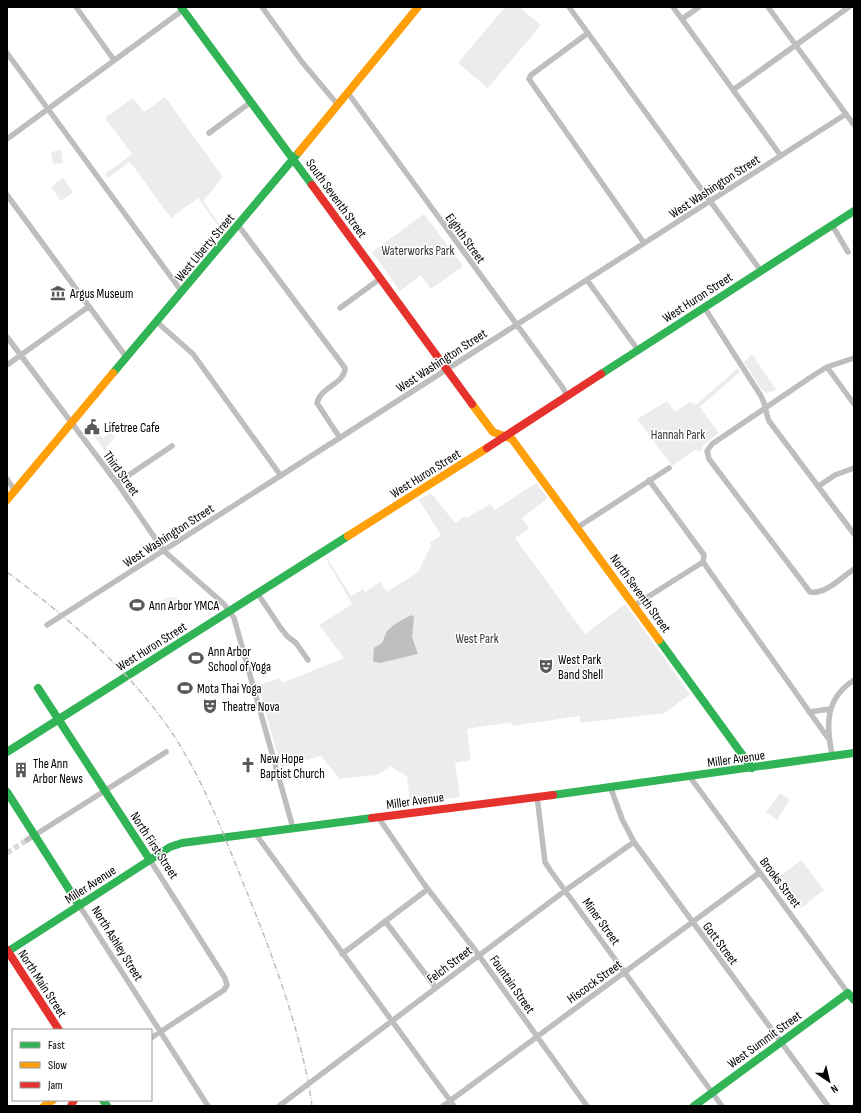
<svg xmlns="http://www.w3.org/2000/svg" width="861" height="1113" font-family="'Sofia Sans Condensed',sans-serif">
<rect width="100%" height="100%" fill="#fff"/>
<!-- green -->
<path fill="#ececec" d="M505,7H519L541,25L488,88L458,63Z
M165,97L223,177L203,201L223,229L221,230L198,198L171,218L130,162L108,178L105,174L132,154L105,118L133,98L144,112Z
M61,150L63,163L53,164L51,152Z
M63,178L73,192L61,201L51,187Z
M424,214L463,266L431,289L421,275L400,291L372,252Z
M752,354L776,390L767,393L762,390L744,362Z
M738,368L740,372L700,407L719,433L704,444L701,452L695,450L672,466L637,419L667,401L675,412L690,402L696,405Z
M110,432L115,437L104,450L94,436L98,433L103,438Z
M536,483L548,498L522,518L529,528L515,538L585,634L625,604L690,694L665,713L581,723L580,716L512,726L511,722L467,729L471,760L455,763L460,797L410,804L407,776L394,769L392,766L376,775L340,779L321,756L281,767L258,685L280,678L282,683L344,658L319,625L352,604L326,559L327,558L351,596L363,589L365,592L380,582L387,592L418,572L431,546L430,543L441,535L419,500L431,493L455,523L465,516L467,518L490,504L495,510Z
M170,597L177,598L178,600V606L173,609H167L162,601Z
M780,793L790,800L777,820L766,812Z
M801,860L824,890L801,908L778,878Z"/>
<!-- water -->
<path fill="#bfbfbf" d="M411,615L414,617L412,637L418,654L380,663L374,662L373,660L374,648L382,643L387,631L395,624Z"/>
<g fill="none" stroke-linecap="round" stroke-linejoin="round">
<!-- street-tunnel -->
<path stroke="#d9d9d9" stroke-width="5.5" stroke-dasharray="5.5 3" stroke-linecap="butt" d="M7,853L27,840"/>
<!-- street -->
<path stroke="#bebebe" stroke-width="5.5" d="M76,7L114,60
M262,7L302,62L338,105
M569,7L761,271
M673,7L781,156
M768,7L854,125
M682,19L699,7
M588,33L531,75L529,79L644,243
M7,53L182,292
M733,90L849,7
M348,93L563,388L567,396
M209,133L251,102
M7,139L183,10
M7,195L127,358
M238,225L345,368C345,384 320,387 317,403L340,438
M832,225L848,252
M587,280L638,350
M704,307L761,396C767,407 765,412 769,421L854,534
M340,308L381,278
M157,322L193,354L281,476
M7,337L117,483L164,551L224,604L234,618L293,828
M854,358L827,367L814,375L712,444L707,451L709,459L810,592C825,595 842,577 854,569
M7,365L88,307
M827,367L854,404
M7,479L15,491
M649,480L704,555L703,562
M117,483L172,446
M819,486L835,475L854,468
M578,527L669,468
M703,562L828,738
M258,594L280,627L287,636L296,643L308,660
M635,605L703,562
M47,625L846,114
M809,712L830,709
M832,755C826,724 825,699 854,680
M690,777L848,993
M610,786L622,819L634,842L828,1106
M537,796L545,862L550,870L722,1106
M378,817L424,884L475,950L587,1106
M255,833L454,1106
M27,840L166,752
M150,860L225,978L227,985L224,990L151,1038
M79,905L208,1106
M385,921L436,988
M342,954L428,889
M279,1106L566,890L634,842
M443,1106L759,873"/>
<!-- fast -->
<path stroke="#30b455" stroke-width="8" d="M181,7L312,185
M113,373L299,152
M601,374L854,211
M659,640L752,768
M38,688L150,860
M7,752L348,536
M7,792L79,905
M553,795L854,753
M7,952L170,847L182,843L372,818
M103,1100L107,1106
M694,1106L848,993L854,1000"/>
<!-- slow -->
<path stroke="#ff9f0a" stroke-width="8" d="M299,152L418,7
M472,404L493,432L512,439L659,640
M7,500L113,373
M348,536L487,448
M44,1106L53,1100"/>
<!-- jam -->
<path stroke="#e5322d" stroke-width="8" d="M312,185L472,404
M487,448L601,374
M372,818L553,795
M7,950L59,1030
M71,1106L74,1100"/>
<!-- rail -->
<path stroke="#bebebe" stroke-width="1.5" stroke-dasharray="6 2 1 2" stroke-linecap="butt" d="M7,572C60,612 112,655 153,707C196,760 219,823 244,885C272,954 302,1032 312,1106"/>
</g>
<!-- icons -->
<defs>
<g id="museum-bare" transform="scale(1.2)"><path d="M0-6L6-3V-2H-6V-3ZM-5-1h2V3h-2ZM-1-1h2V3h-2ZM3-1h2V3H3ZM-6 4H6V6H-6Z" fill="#595959" stroke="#fff" stroke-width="2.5" paint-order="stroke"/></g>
<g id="civic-bare" transform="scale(1.2)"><path d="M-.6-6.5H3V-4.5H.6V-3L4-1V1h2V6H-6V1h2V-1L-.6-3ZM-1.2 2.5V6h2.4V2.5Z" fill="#595959" stroke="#fff" stroke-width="2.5" paint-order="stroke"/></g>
<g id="stadium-bare" transform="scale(1.2)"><path d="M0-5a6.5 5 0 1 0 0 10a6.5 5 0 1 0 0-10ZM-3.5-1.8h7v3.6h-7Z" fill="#595959" stroke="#fff" stroke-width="2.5" paint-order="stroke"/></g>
<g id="theatre-bare" transform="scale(1.2)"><path d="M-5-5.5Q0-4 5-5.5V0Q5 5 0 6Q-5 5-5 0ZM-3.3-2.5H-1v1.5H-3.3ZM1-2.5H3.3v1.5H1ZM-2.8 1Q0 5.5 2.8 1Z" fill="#595959" stroke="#fff" stroke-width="2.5" paint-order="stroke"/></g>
<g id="church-bare" transform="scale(1.2)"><path d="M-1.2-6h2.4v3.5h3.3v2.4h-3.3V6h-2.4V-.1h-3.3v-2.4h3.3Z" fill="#595959" stroke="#fff" stroke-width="2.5" paint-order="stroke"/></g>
<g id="building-bare" transform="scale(1.2)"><path d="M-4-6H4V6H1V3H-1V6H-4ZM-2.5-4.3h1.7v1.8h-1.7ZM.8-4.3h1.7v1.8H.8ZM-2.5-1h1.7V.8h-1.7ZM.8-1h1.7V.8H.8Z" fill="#595959" stroke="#fff" stroke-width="2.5" paint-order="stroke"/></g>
</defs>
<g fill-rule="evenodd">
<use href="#museum-bare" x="58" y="293"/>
<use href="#civic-bare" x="92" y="427"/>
<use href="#stadium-bare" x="137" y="605"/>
<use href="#stadium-bare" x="196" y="658"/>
<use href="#theatre-bare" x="546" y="666"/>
<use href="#stadium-bare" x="185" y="688"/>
<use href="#theatre-bare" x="210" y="706"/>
<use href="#church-bare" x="248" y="765"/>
<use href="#building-bare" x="21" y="770"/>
</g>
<g text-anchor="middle" stroke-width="3" stroke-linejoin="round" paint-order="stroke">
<!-- street labels -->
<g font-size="13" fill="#000" stroke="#fff">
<text transform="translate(714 186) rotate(-33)" y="5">West Washington Street</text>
<text transform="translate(337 198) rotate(54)" y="5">South Seventh Street</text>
<text transform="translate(466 238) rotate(54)" y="5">Eighth Street</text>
<text transform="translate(204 247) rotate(-50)" y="5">West Liberty Street</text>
<text transform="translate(697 297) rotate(-33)" y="5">West Huron Street</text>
<text transform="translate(441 360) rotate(-33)" y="5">West Washington Street</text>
<text transform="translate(122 473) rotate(54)" y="5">Third Street</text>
<text transform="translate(425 473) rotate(-32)" y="5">West Huron Street</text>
<text transform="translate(168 535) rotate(-33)" y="5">West Washington Street</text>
<text transform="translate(641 593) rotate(54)" y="5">North Seventh Street</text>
<text transform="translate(151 646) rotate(-32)" y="5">West Huron Street</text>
<text transform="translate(736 758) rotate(-8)" y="5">Miller Avenue</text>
<text transform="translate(415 800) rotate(-8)" y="5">Miller Avenue</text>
<text transform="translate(155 845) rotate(57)" y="5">North First Street</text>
<text transform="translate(781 882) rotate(53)" y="5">Brooks Street</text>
<text transform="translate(90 884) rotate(-33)" y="5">Miller Avenue</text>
<text transform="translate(602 921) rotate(54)" y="5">Miner Street</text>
<text transform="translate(118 943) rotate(58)" y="5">North Ashley Street</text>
<text transform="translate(721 943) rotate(53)" y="5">Gott Street</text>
<text transform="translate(449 964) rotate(-37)" y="5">Felch Street</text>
<text transform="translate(594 981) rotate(-36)" y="5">Hiscock Street</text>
<text transform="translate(43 983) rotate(57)" y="5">North Main Street</text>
<text transform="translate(513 984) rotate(55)" y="5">Fountain Street</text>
<text transform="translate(764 1039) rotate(-36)" y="5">West Summit Street</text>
</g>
<!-- park labels -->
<g font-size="13" fill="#333" stroke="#fff">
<text x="418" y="255">Waterworks Park</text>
<text x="678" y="439">Hannah Park</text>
<text x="477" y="643">West Park</text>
</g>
<!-- poi labels -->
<g font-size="13" fill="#000" stroke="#fff" text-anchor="start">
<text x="70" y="298">Argus Museum</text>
<text x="104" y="432">Lifetree Cafe</text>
<text x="149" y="610">Ann Arbor YMCA</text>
<text x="208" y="656">Ann Arbor<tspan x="208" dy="15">School of Yoga</tspan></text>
<text x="558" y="664">West Park<tspan x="558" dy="15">Band Shell</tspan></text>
<text x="197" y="693">Mota Thai Yoga</text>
<text x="222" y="711">Theatre Nova</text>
<text x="260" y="763">New Hope<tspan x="260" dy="15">Baptist Church</tspan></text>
<text x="33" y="768">The Ann<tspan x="33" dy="15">Arbor News</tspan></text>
</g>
</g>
<!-- border -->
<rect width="861" height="1113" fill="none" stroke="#000000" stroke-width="16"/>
<!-- legend -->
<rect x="12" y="1029" width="140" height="72" fill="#ffffff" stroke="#999999"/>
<rect x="20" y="1042" width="20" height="6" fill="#30b455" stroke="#999999"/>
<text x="48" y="1049" font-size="12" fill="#000000">Fast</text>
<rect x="20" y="1062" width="20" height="6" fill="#ff9f0a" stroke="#999999"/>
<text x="48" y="1069" font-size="12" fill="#000000">Slow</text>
<rect x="20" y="1082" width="20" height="6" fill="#e5322d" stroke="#999999"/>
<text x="48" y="1089" font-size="12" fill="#000000">Jam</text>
<!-- north arrow -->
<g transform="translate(829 1081) rotate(145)" stroke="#ffffff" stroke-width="3" paint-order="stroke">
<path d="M0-3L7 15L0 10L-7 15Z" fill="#000000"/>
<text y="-6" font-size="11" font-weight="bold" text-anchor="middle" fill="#000000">N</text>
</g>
</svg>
